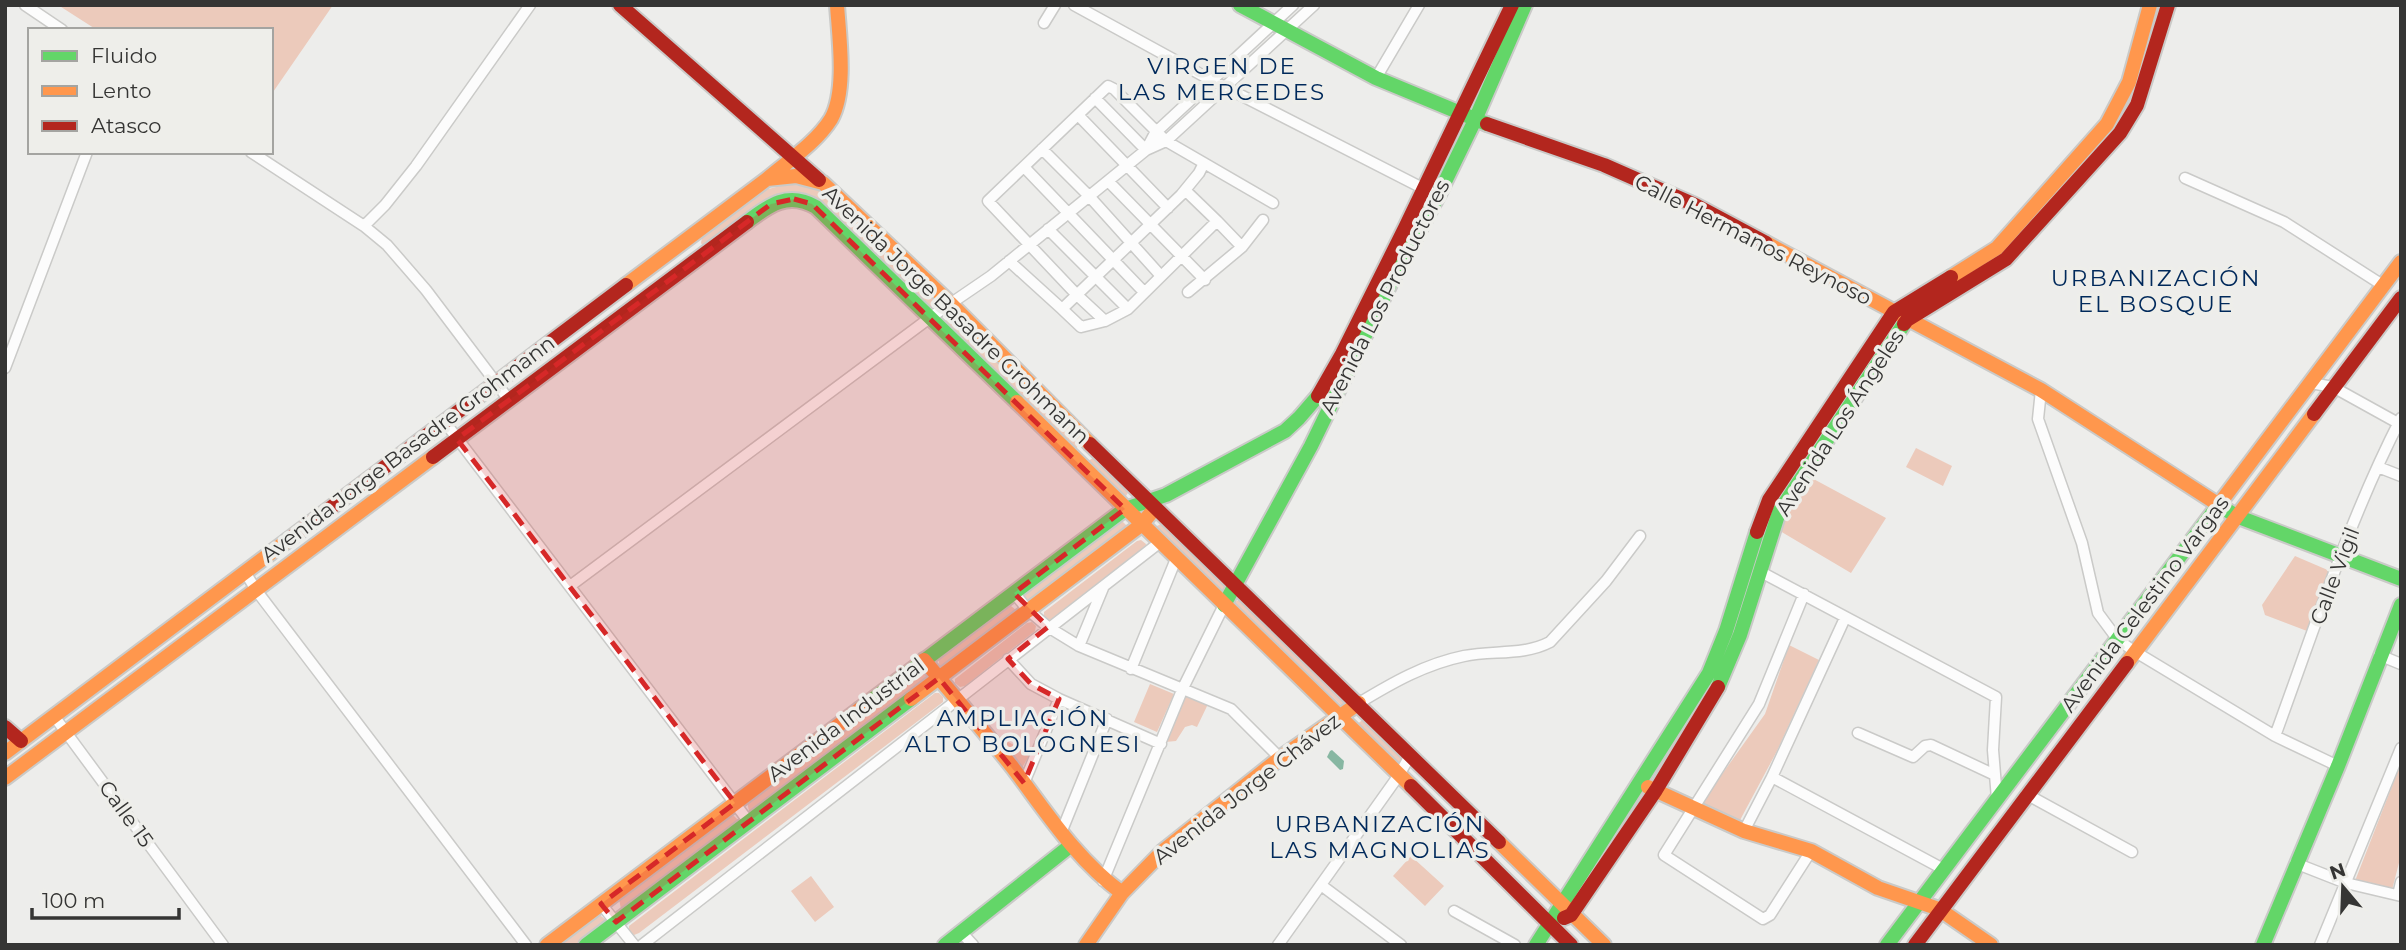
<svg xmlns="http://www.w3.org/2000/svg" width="2406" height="950" font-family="Montserrat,sans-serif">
<rect width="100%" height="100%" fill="#ededeb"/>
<!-- green -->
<path fill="#eccabb" d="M58,5H333L271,95V30H97Z
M789,184L814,188L824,193L934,299L935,303L931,307L808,195L703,246L701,243L702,237L764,190Z
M952,316L1079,442L1077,448L1071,447L945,321Z
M1916,448L1952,466L1943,486L1906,467Z
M1095,457L1129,491L1126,496H1120L1088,461Z
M1808,476L1886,518L1851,573L1780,531Z
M1122,521L1126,525V530L1031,602H1026L1024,592L1116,522Z
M1163,523L1227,586L1224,592L1218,591L1155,527Z
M1141,540L1146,544L1145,549L1054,619L1048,620L1044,616V612L1137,541Z
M2295,556L2330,571L2307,631L2265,615L2262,605Z
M1241,598L1345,701L1342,706L1234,603Z
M1011,606L1016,610L1015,615L945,668H940L938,658L1005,607Z
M1032,622L1036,626L1035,631L965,686L960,687L955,683V679L1027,623Z
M1789,645L1819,660L1777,751L1739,822L1700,805L1765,714Z
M923,673L928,677L924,683L754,811H749L747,802L917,674Z
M1150,684L1174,694L1157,732L1134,722Z
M935,693H939L943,697V702L639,933L634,935L629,930V926Z
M1186,696L1208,704L1197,727L1192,725L1185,727L1176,741L1165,742Z
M1364,719L1401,755L1402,758L1399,763L1357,724Z
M1003,739L1030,754L1022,768Z
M2401,763V855L2392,890L2355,881Z
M734,816L738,820L735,827L626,908L621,909L619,899L727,817Z
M1411,856L1444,886L1425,906L1393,876Z
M811,876L834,907L815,922L791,891Z
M601,916L606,920L602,927L578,945H559L595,917Z"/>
<!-- water -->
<path fill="#87b7a2" d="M1332,750L1344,761L1343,769L1340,770L1327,757L1330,751Z"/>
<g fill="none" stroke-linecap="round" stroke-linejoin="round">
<!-- street casing -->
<g stroke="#cacac8" stroke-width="13">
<path id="street" d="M25,5L62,30
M1074,5L1211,80L1438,196
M1044,23L1055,5
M1376,78L1419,5
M1095,98L1146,150
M1078,115L1168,208
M1042,149L1089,196L1161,276
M1146,150L1155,133L1293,5
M251,152L364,226L387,245L426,290L509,400
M1024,167L1144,292
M2185,178L2284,222L2384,286
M1108,181L1205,280
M1185,190L1217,221
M364,226L385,205L416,166L530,5
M1048,229L1128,309
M1242,247L1217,221L1128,309L1105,321L1077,295L988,201L1108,86L1114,89L1166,141L1273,203
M1009,261L1062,309L1181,195L1199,173L1204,163
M1188,292L1242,247L1263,220
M1062,309L1081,327L1105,321
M5,368L87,152
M2311,383L2333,387L2398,423
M2041,390L2038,419L2082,543L2098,613L2118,640L2134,651L2275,736L2338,766
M444,421L749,822
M2378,467L2401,476
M1759,571L1996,697L1993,750L1997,799
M245,572L256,590L526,945
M570,586L931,317L991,276L1146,150L1166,141L1314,5
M1014,593L1028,610L1048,627L1079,646L1231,709L1280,758
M1804,594L1759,704L1664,855L1763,919L1770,915L1811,851
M1079,646L1103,588
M2379,655L2401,664
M1008,659L1031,684L1059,699L1161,744
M1131,669L1176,559
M1359,703C1392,683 1425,664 1464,656C1493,650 1523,656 1550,642L1606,581L1640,536
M54,716L223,945
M1858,733L1913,757L1925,746L1931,745L1995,775
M2275,736C2314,630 2349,519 2401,418
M1772,777L1945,870
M1024,783L1059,699
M2026,794L2132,852
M1744,831L1772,777L1845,618
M1061,833L1107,719
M2295,863L2346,883L2401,896
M1103,881L1183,688L1224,605
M1321,885L1401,945
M2398,895L2401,882
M601,904L634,945
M1454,911L1515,945
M961,932L973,945
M642,945L1159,543
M1278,945L1399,775L1411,754
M2320,945L2401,748"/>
</g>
<!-- fast casing -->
<g stroke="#cacac8" stroke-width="18">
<path id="fast" d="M1240,5L1376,78L1487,124
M747,222C769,205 788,191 816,207L1017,402
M2219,505L2236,516L2401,579
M1224,605L1311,446L1392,280L1438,196L1475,120L1525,5
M1718,687L1740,635L1779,512L1904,324
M860,709L1125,509L1166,495L1285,431L1299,418L1318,396
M586,945L911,699
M945,945L1070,846
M1536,945L1709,673L1726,631L1757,532
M1887,945L2217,507
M2263,945L2338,766L2401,605"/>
</g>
<!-- slow casing -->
<g stroke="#cacac8" stroke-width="18">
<path id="slow" d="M767,179C788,161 816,143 831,119C847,91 839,36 837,5
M1766,243L2041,390L2219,505
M1951,277L1997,248L2107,124L2129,82L2150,5
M626,285L767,179L796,176L823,183L950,303L1090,444
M1017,402L1411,786
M2217,507L2401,262
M924,660C954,696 984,731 1013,768C1047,813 1076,859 1122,893
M2127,663L2314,414
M911,699L1141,525L1155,508
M5,753L288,540
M5,778L433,457
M1648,787L1744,831L1811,851L1878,888L1939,909L1991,945
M1499,842L1604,945
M547,945L860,709
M1086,945L1122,893L1163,851L1280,758L1359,703"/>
</g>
<!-- jam casing -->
<g stroke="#cacac8" stroke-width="18">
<path id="jam" d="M620,5L819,180
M1487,124L1604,165L1695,205L1766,243
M1904,324L1907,320L2006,259L2120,133L2137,105L2168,5
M1318,396L1342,354L1405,228L1512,5
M2314,414L2401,298
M1090,444L1499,842
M433,457L747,222
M1757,532L1769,500L1894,312L1951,277
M288,540L626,285
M5,727L21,741
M1411,786L1571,945
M1564,918L1571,915L1656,790L1718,687
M1915,945L2127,663"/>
</g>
<!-- street -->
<use href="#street" stroke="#fcfcfc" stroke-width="10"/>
<!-- fast -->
<use href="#fast" stroke="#63d668" stroke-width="14"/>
<!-- slow -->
<use href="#slow" stroke="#ff974d" stroke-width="14"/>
<!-- jam -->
<use href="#jam" stroke="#b3261e" stroke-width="14"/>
</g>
<!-- marked area -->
<path fill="#d62828" fill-opacity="0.2" stroke="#d62828" stroke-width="5" stroke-dasharray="14 9" stroke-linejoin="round" d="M794,199L812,204L1125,509L1014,593L1048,627L1008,659L1031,684L1059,699L1024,783L939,678L616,922L601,904L735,803L457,439L771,204Z"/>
<g text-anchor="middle" stroke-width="7" stroke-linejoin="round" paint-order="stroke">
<!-- street labels -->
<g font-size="21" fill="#353534" stroke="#eeeeea">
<text transform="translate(1753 240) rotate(27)" y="7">Calle Hermanos Reynoso</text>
<text transform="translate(1385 297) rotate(-63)" y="7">Avenida Los Productores</text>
<text transform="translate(956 315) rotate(44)" y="7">Avenida Jorge Basadre Grohmann</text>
<text transform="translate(1840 423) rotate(-57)" y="7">Avenida Los Ángeles</text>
<text transform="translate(408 449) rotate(-37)" y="7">Avenida Jorge Basadre Grohmann</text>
<text transform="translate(2335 576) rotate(-69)" y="7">Calle Vigil</text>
<text transform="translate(2145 604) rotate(-53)" y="7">Avenida Celestino Vargas</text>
<text transform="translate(846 720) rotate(-37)" y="7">Avenida Industrial</text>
<text transform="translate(1247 789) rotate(-38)" y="7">Avenida Jorge Chávez</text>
<text transform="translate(126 814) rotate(54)" y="7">Calle 15</text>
</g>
<!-- neighbourhood labels -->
<g font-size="23" letter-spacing="2" fill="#00295b" stroke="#eeeeea">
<text x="1222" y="74">VIRGEN DE<tspan x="1222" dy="26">LAS MERCEDES</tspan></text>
<text x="2156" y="286">URBANIZACIÓN<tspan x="2156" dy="26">EL BOSQUE</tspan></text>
<text x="1023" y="726">AMPLIACIÓN<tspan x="1023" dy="26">ALTO BOLOGNESI</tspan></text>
<text x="1380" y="832">URBANIZACIÓN<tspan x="1380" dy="26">LAS MAGNOLIAS</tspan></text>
</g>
</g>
<!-- border -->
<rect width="2406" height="950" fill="none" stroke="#353534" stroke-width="14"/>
<!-- legend -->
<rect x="28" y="28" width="245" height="126" fill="#eeeeea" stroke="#a4a4a1" stroke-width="2"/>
<rect x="42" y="51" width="35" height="10" fill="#63d668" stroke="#a4a4a1" stroke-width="2"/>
<text x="91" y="63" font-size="21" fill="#353534">Fluido</text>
<rect x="42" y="86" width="35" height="10" fill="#ff974d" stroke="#a4a4a1" stroke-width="2"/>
<text x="91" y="98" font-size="21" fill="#353534">Lento</text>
<rect x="42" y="121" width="35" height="10" fill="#b3261e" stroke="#a4a4a1" stroke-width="2"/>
<text x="91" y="133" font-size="21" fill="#353534">Atasco</text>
<!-- north arrow -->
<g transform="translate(2343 887) rotate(341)" stroke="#eeeeea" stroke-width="5" paint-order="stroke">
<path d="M0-5L12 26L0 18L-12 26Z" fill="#353534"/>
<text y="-10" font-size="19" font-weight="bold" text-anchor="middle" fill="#353534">N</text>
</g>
<!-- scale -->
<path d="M32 908v10h147v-10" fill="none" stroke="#353534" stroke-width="3.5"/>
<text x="42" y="908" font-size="21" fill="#353534" stroke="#eeeeea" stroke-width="5" paint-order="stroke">100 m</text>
</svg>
